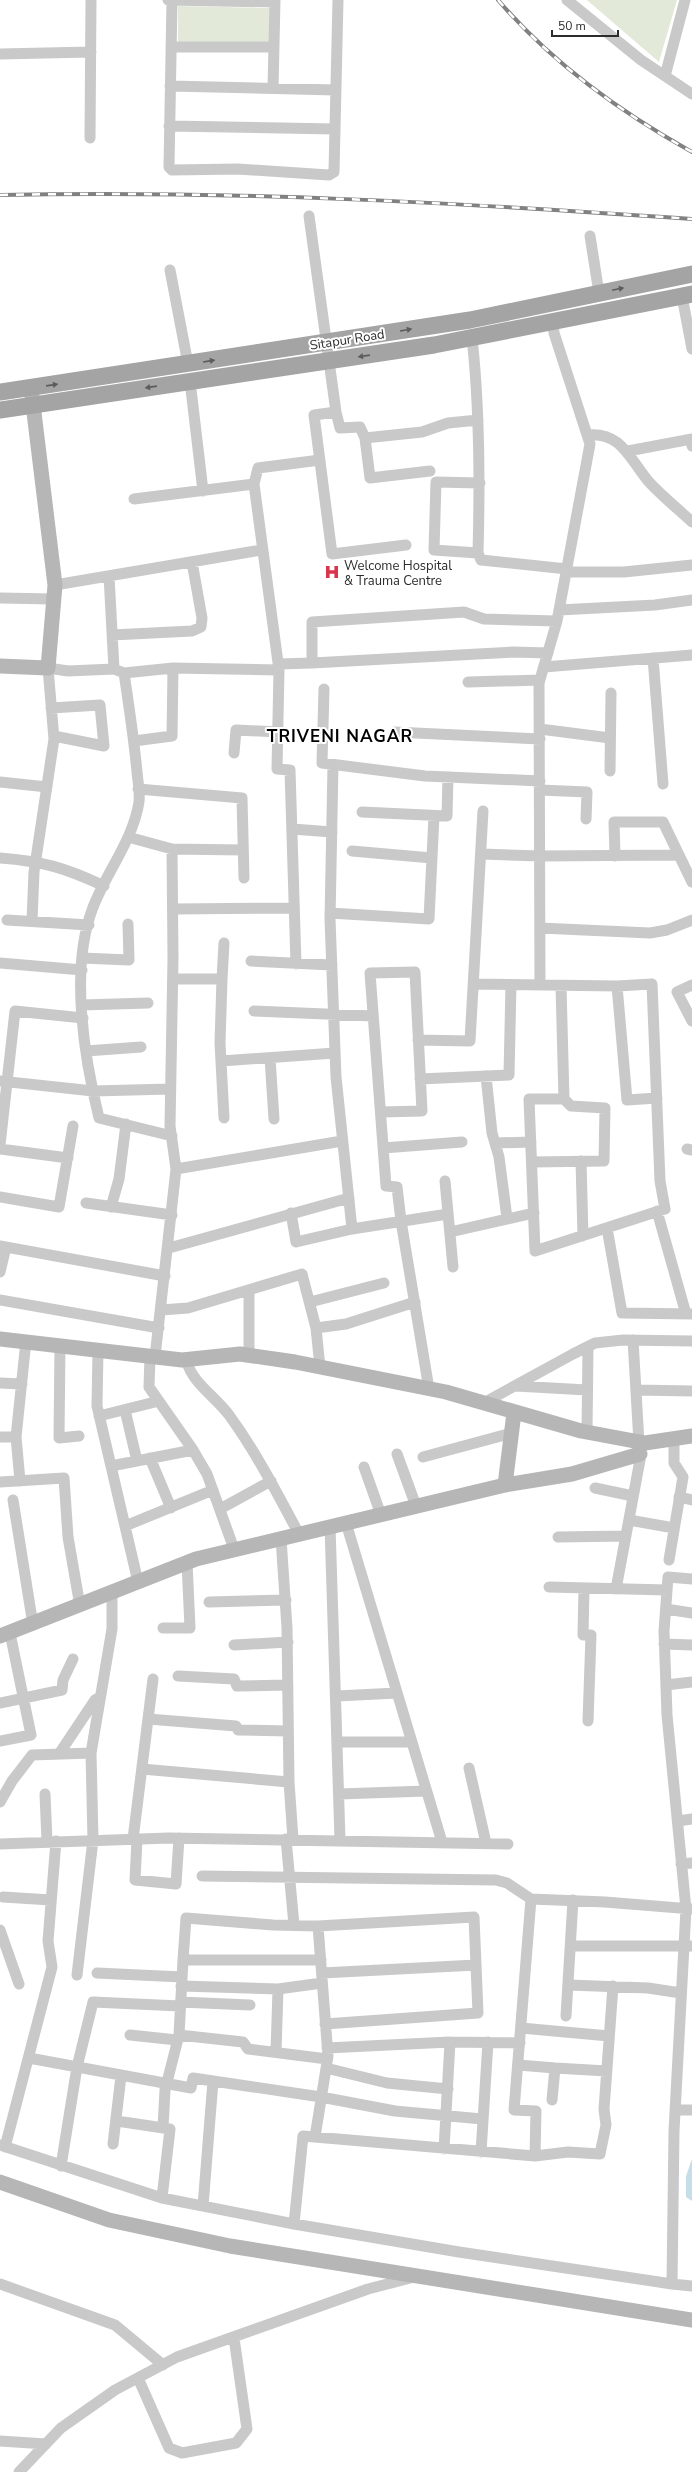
<svg xmlns="http://www.w3.org/2000/svg" width="692" height="2472" font-family="'Nunito Sans',sans-serif">
<rect width="100%" height="100%" fill="#fff"/>
<!-- green -->
<path fill="#e3e9d9" d="M587,0H677L659,62L588,1Z
M178,6L270,8L269,44L178,43Z"/>
<!-- water -->
<path fill="#c6dee8" d="M692,2159V2201L686,2197V2176Z"/>
<g fill="none" stroke-linecap="round" stroke-linejoin="round">
<!-- street -->
<path stroke="#c9c9c9" stroke-width="11" d="M168,0L275,2
M172,0L169,167L172,170L238,169L329,175L334,172L338,0
M567,0L641,60L692,94
M171,47H274
M0,54L91,52
M665,76L685,0
M170,86L336,90
M273,88L275,0
M169,126L335,129
M90,138L91,0
M309,216L336,412L314,415L332,554L406,545
M590,236L599,293
M170,270L188,364
M682,296L692,349
M472,338C480,410 480,481 478,553L481,560L567,569
M190,381L203,491
M336,412L340,428L360,427L365,438
M587,435C622,431 630,460 649,482C662,496 678,509 692,522
M628,451L692,439V446
M430,471L370,478L365,438L422,432L448,423L478,420
M254,484L258,468L320,460
M134,499L254,484L279,670L277,769L290,770L296,964
M478,553L434,550L436,482L480,483
M566,572H624L692,565
M109,576L114,669
M55,585L261,550
M0,598L53,599
M559,610L655,605L692,600
M112,635L192,631L201,627L202,618L192,562
M653,658L663,784
M312,663L513,652L548,653
M279,664L312,663V622L464,612L484,619L557,621
M544,667L692,655
M124,673C129,706 134,739 137,772C138,782 140,793 139,802C133,841 105,874 92,910C70,970 84,1057 99,1118L172,1136
M468,682L540,680
M324,689L322,763L425,776L540,781
M51,708L100,705L104,746L54,736
M540,729L610,738
M395,732L540,739
M134,741L172,736L173,668
M234,753L236,730L278,732
M333,765L330,919L336,1077L352,1229
M610,771L611,693
M0,782L47,787
M138,789L242,798L244,878
M540,790L587,792L586,819
M362,812L447,816L448,777
M292,829L332,832
M128,837L172,849L243,850
M352,851L432,858
M481,854L540,856L678,855
M615,856L614,822H663L692,882
M0,858C42,861 66,868 104,886
M173,909L294,908
M330,913L429,919L434,816
M7,920L89,925
M32,921L34,872L54,739L48,668L68,671L114,669L124,673L173,668L279,670
M540,928L650,933L667,930L692,920
M82,958L129,960L128,924
M251,961L332,965
M0,963L82,970
M173,979H222L220,1043L224,1118
M222,979L224,943
M473,984L617,986L652,984L660,1181L665,1209L535,1251L529,1099H564
M540,985L539,683L557,621L590,444L554,333L553,323
M692,985L677,992L692,1021
M617,986L627,1100L657,1098
M82,1005L148,1003
M254,1011L373,1016
M418,1040L470,1041L483,811
M86,1051L141,1047
M270,1058L274,1119
M221,1061L335,1053
M486,1076L492,1133L499,1157L507,1218
M420,1079L509,1075L511,985
M0,1081L93,1091L170,1089
M381,1112L422,1111L415,972L370,973L386,1186L397,1187L401,1221L429,1389
M495,1143L531,1142
M0,1145L15,1011L83,1018
M383,1148L462,1142
M0,1149L68,1158
M687,1149L692,1150
M581,1161L583,1236
M532,1162L604,1161L605,1108L571,1106L564,1099L561,986
M176,1169L342,1141
M445,1181L453,1267
M0,1197L59,1207L73,1126
M86,1203L172,1215
M111,1207L119,1179L126,1124
M657,1211L686,1314
M291,1213L296,1242L352,1229L448,1214
M607,1228L622,1313L692,1314
M450,1232L534,1213
M0,1246L165,1276
M169,1248L349,1198
M0,1272L6,1247
M249,1290V1355
M0,1300L159,1328
M310,1302L384,1283
M161,1310L188,1308L302,1274L316,1328L320,1367
M316,1328L346,1324L415,1302
M60,1345L59,1438L79,1436
M98,1350L97,1406L138,1582
M150,1356L149,1387L193,1450L207,1474L234,1549
M155,1357L176,1169L170,1126L173,958L172,849
M186,1360C193,1384 214,1395 229,1415C256,1452 277,1493 299,1534
M0,1383L22,1384
M516,1386L587,1390
M636,1390L692,1391
M488,1405L489,1400L573,1354L595,1343L623,1340L692,1341
M125,1410L137,1461
M99,1416L159,1401
M587,1432L588,1347
M0,1437H16
M397,1454L416,1506
M423,1457L512,1433
M150,1458L171,1508
M111,1466L193,1450
M364,1467L381,1515
M20,1481L16,1437L26,1341
M0,1482L64,1478L68,1537L80,1606
M595,1488L633,1496
M679,1497L692,1500
M13,1500L33,1625
M220,1509L271,1481
M629,1520L674,1528
M346,1523L442,1842
M125,1526L213,1490
M330,1526L340,1840
M558,1537L626,1536
M281,1538L287,1628L289,1782L293,1839
M669,1560L683,1477L674,1463V1439
M549,1587L667,1590
M584,1588L583,1635H591L588,1721
M616,1589L640,1460L633,1340
M209,1602L286,1600
M666,1609L692,1613
M163,1628H190L187,1562
M664,1644L692,1645
M234,1645L288,1642
M178,1676L234,1679L237,1686L288,1685
M666,1685L692,1682
M337,1696L397,1693
M0,1703L62,1690L63,1680L73,1659
M148,1719L236,1726L238,1730L288,1731
M0,1741L31,1735L10,1633
M338,1742H412
M59,1754L95,1700L100,1697
M469,1768L486,1843
M142,1769L289,1782
M45,1794L47,1841
M339,1794L426,1791
M0,1802L12,1781L32,1755L91,1753
M678,1821L692,1819
M133,1839L153,1679
M137,1839L135,1880L176,1884L179,1838
M286,1839L294,1925
M0,1844L169,1838L508,1844
M681,1864L692,1863
M202,1876L496,1880L507,1883L531,1899L605,1902L692,1909
M3,1897L51,1900
M531,1899L514,2110L536,2111L535,2156
M0,1930L19,1984
M571,1946H692
M183,1960L186,1918L273,1925L318,1926L474,1917L478,2013L325,2024
M97,1973L182,1977
M322,1973L476,1965
M77,1975L93,1840L91,1753L112,1629V1593
M569,1985L648,1988L681,1993
M181,1986L278,1989L322,1983
M180,2002L250,2005
M566,2016L573,1900
M521,2028L609,2036
M130,2035L177,2040
M179,2035L243,2042L248,2049L327,2059
M327,2048L450,2042L520,2043
M276,2052L278,1989
M29,2058L191,2088L193,2078L321,2097L395,2111L482,2119
M518,2065L555,2068
M326,2068L387,2083L448,2089
M552,2100L555,2068L607,2071
M675,2110H692
M117,2121L170,2129L162,2198
M163,2128L165,2090L179,2035L183,1960H321
M315,2137L328,2056L318,1926
M113,2144L121,2076
M0,2145L162,2198L294,2224L459,2252L672,2284L674,2131L686,1909L667,1715L664,1631L668,1577L692,1579
M5,2147L52,1967L48,1941L56,1841
M444,2149L450,2042
M481,2152L488,2042
M61,2166L77,2067L93,2002L180,2006
M203,2206L213,2081
M294,2224L303,2136L535,2156L568,2152L600,2154L606,2125L604,2109L613,1986
M0,2284L115,2325L163,2365
M672,2284L692,2286
M138,2378L169,2448L182,2453L236,2443L247,2429L234,2338
M0,2441L46,2444
M19,2472L61,2428L115,2390L177,2357L368,2289L414,2277"/>
<!-- secondary -->
<path stroke="#b6b6b6" stroke-width="15" d="M0,666L48,668L55,585L31,388
M0,1339L182,1360L240,1354L295,1362L446,1392L581,1431L645,1443L692,1436
M505,1485L572,1474L640,1454
M0,1636L196,1559L505,1485L514,1413
M0,2182L109,2220L230,2246L692,2320"/>
<!-- primary -->
<path stroke="#a4a4a4" stroke-width="17" d="M0,392L470,320L692,274
M0,410L434,345L692,294"/>
<!-- rail casing -->
<g stroke="#818181" stroke-width="4">
<path id="rail" d="M498,0C551,62 620,112 692,152
M0,195C231,190 461,203 692,219"/>
</g>
<!-- rail -->
<use href="#rail" stroke="#fff" stroke-width="2.5" stroke-dasharray="8" stroke-linecap="butt"/>
</g>
<!-- one-way arrows -->
<defs><path id="oneway-solid" d="M-6-.8H1V-3.2L6.5 0L1 3.2V.8H-6Z"/></defs>
<g fill="#5c5c5c">
<use href="#oneway-solid" transform="translate(618 289) rotate(-12)"/>
<use href="#oneway-solid" transform="translate(406 330) rotate(-10)"/>
<use href="#oneway-solid" transform="translate(364 356) rotate(172)"/>
<use href="#oneway-solid" transform="translate(209 361) rotate(-9)"/>
<use href="#oneway-solid" transform="translate(52 385) rotate(-8)"/>
<use href="#oneway-solid" transform="translate(151 387) rotate(172)"/>
</g>
<!-- icons -->
<defs>
<g id="hospital-bare" transform="scale(1.2)"><path d="M-5-5h3v3.5h4V-5h3V5h-3V1.5h-4V5h-3Z" fill="#db354e" stroke="#fff" stroke-width="2.5" paint-order="stroke"/></g>
</defs>
<g fill-rule="evenodd">
<use href="#hospital-bare" x="332" y="572"/>
</g>
<g text-anchor="middle" stroke-width="4" stroke-linejoin="round" paint-order="stroke">
<!-- street labels -->
<g font-size="13" fill="#2c2c2c" stroke="#fff">
<text transform="translate(347 339) rotate(-9)" y="5">Sitapur Road</text>
</g>
<!-- poi labels -->
<g font-size="13" fill="#2c2c2c" stroke="#fff" text-anchor="start">
<text x="344" y="570">Welcome Hospital<tspan x="344" dy="15">&amp; Trauma Centre</tspan></text>
</g>
<!-- district labels -->
<g font-size="17" font-weight="bold" letter-spacing="1" fill="#000" stroke="#fff">
<text x="340" y="742">TRIVENI NAGAR</text>
</g>
</g>
<!-- scale -->
<path d="M552 30v6h66v-6" fill="none" stroke="#2c2c2c" stroke-width="2"/>
<text x="558" y="30" font-size="12" fill="#2c2c2c" stroke="#ffffff" stroke-width="3" paint-order="stroke">50 m</text>
</svg>
